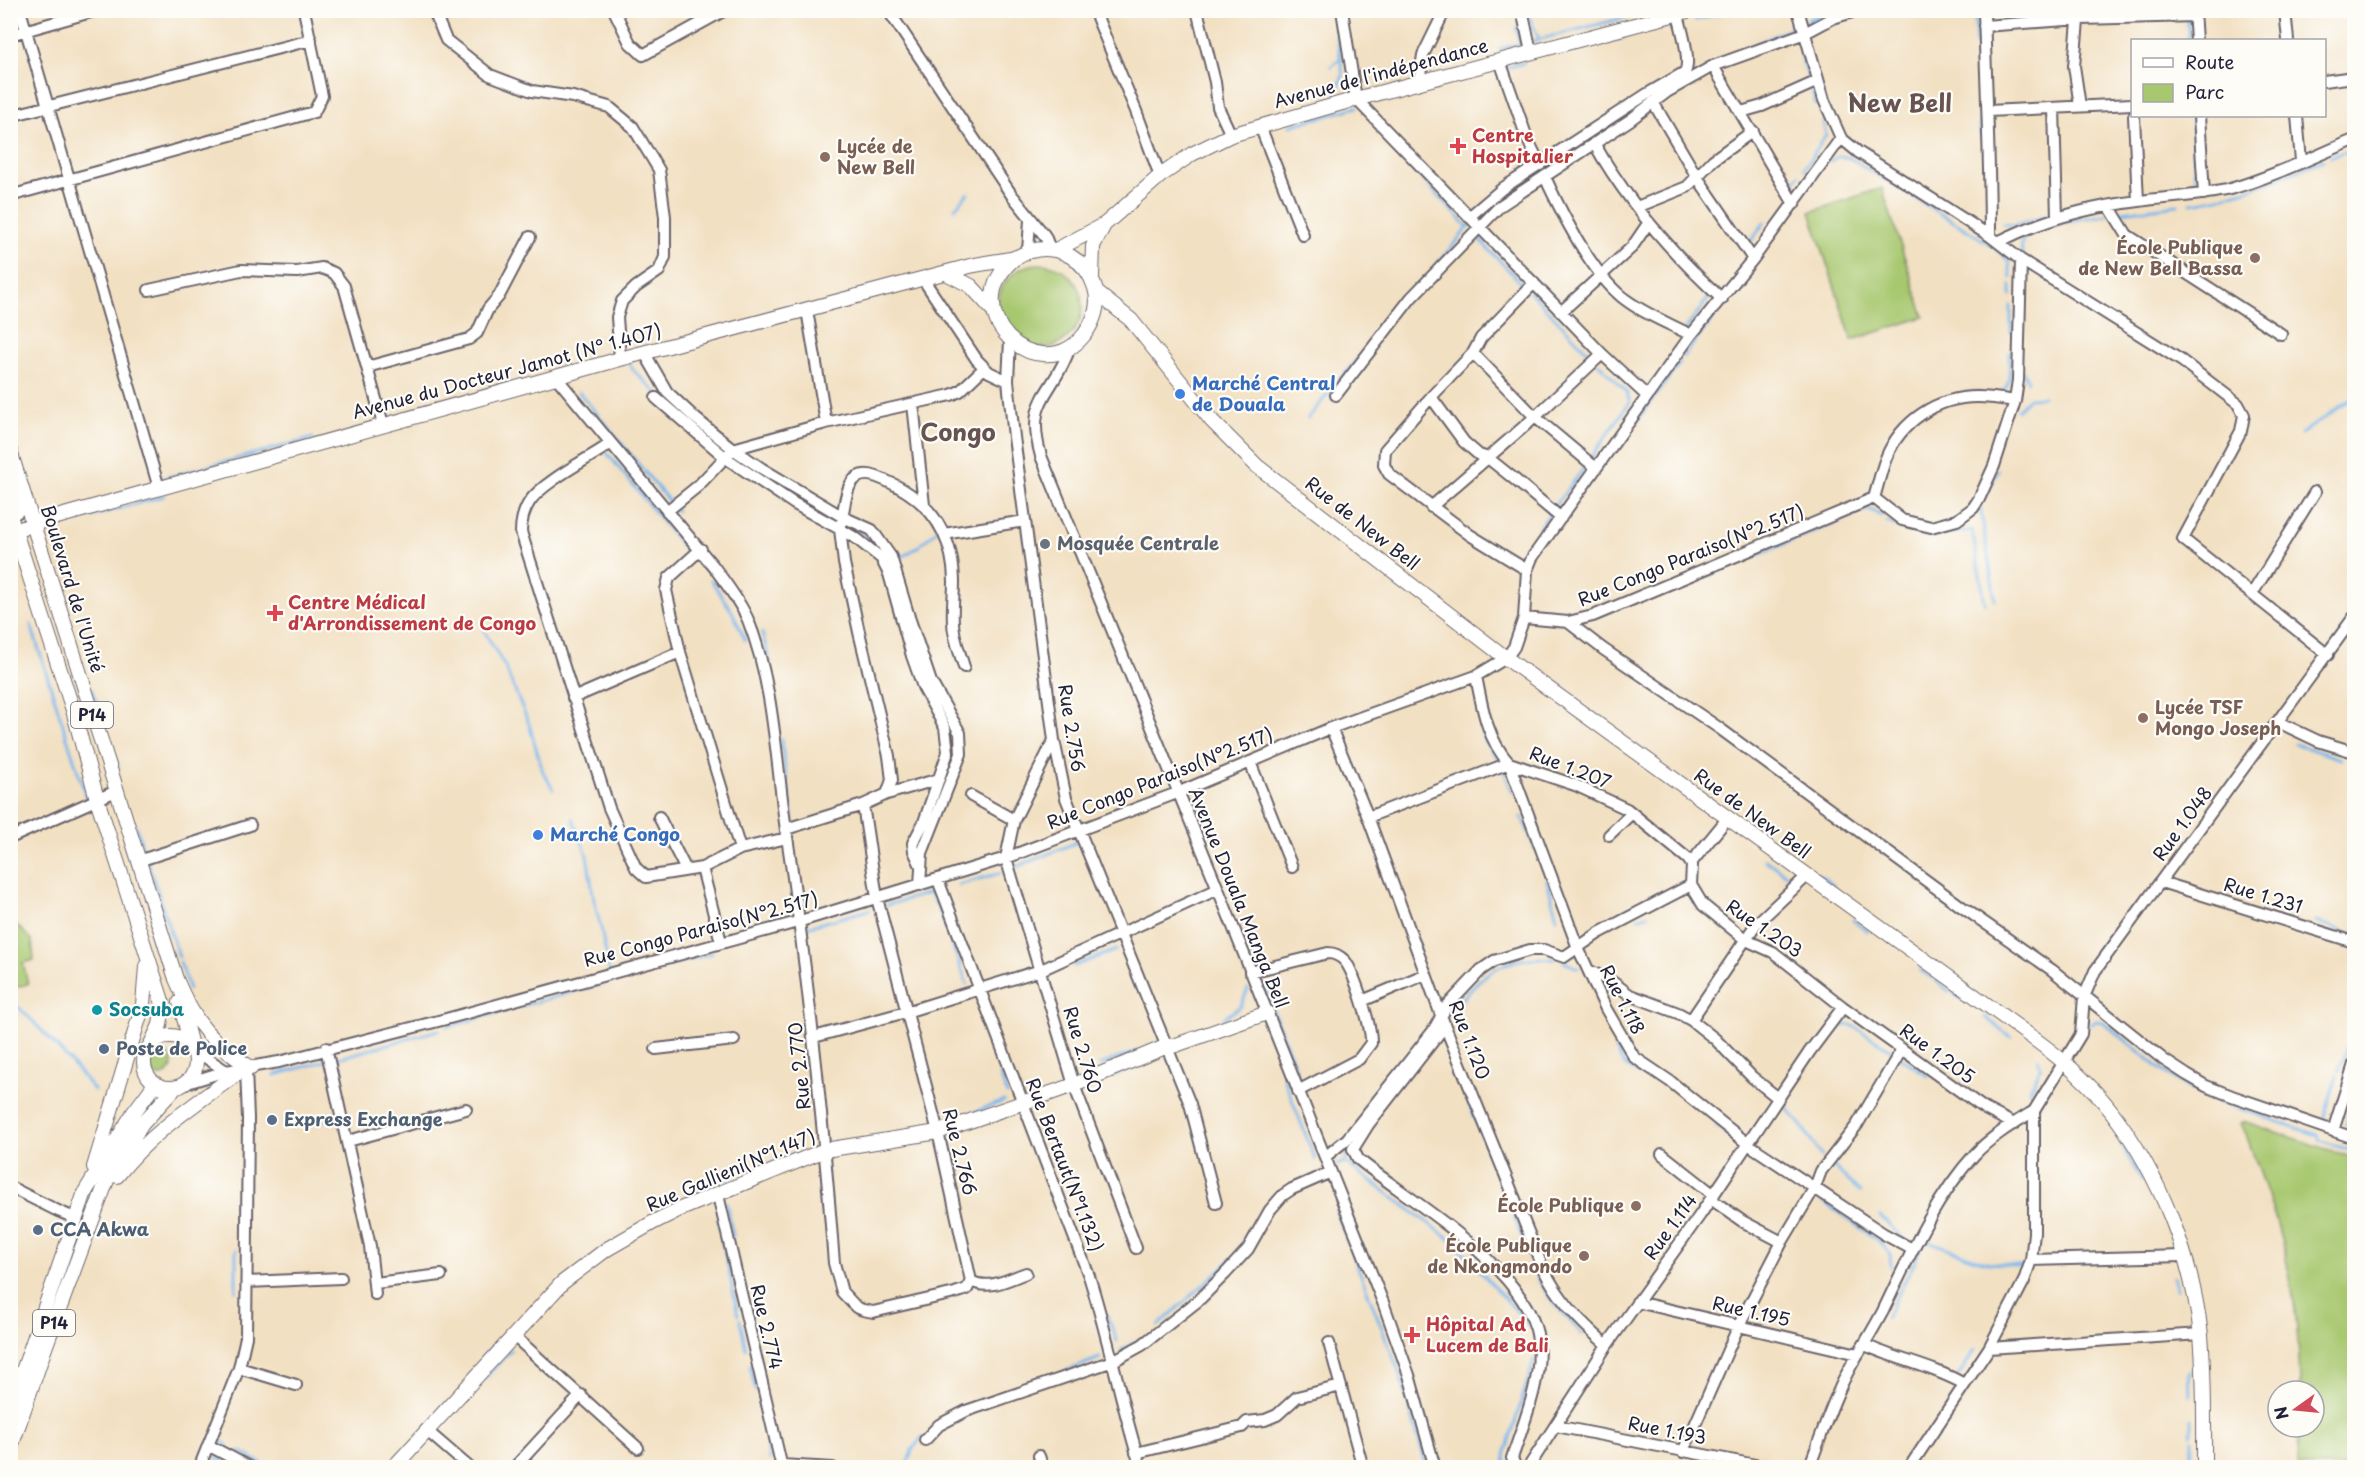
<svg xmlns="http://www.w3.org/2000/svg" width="2365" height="1478" font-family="'Playpen Sans',sans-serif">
<rect width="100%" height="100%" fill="#fdfcf7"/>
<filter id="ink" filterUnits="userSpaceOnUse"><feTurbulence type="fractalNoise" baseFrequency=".0167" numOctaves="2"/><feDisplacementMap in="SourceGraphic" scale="12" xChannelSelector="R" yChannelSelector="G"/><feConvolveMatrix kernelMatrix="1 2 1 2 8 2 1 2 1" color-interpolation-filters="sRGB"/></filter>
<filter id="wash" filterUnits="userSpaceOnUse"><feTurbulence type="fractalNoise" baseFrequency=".008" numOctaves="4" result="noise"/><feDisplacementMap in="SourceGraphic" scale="24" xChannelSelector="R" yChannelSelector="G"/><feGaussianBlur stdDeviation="1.35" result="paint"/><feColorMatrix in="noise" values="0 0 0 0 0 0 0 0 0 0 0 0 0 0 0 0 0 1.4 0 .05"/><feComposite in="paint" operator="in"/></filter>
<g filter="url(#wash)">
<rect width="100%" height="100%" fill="#f2e0c2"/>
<!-- green -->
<path fill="#a8c870" stroke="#657556" stroke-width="1.5" d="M1882,188L1924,317L1852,340L1810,212Z
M998 306a42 42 0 1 1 84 0a42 42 0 1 1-84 0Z
M11,920L32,940L34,960L23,963L28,984L11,988Z
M148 1064a12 12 0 1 1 24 0a12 12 0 1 1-24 0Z
M2243,1121L2354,1158V1467H2298L2299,1427H2314V1391H2300C2299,1308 2288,1247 2259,1170C2253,1154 2248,1138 2241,1123Z"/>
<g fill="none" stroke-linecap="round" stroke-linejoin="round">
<!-- stream -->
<path stroke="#7ab7ec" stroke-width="3" d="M1333,10L1343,75L1336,93
M2187,10L2189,40
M1528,14L1539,39
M1709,16L1730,11
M1975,17L1976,46
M1809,19L1835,10
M1695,20L1708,17
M1652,30L1665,27
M1798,40L1802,55
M1533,41L1643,13
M1601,44L1625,37
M1500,49L1520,44L1516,28
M1740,51L1790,29L1826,16
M1559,54L1586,48
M1977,55L1978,76
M1802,57L1809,80
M1331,67L1341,58
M1506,68L1524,63
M1424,69L1447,64
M1811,87L1816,105
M2192,116L2195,176
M1322,117L1357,107
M1980,119V135
M1290,126L1321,117
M2307,154L2322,148
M2331,157L2354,148
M1830,161L1840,156L1850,158L1993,246L2009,261L2011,278
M1409,165L1469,228
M1804,169L1826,135L1823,123
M1790,188L1799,175
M2189,192L2194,188L2195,180
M1938,197L1949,203
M1501,199L1543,171
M2191,203C2239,197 2279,177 2323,160
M1954,206L1970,212
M955,208L968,193
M2122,212L2178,205
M2004,224L2014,225L2054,213
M2037,230L2075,220L2107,215
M1475,235L1525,287
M1749,244L1764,223
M2022,253L2021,244L2027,234
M1438,263L1476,218L1496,203
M1530,292L1594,358
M2011,295V285
M1685,330L1713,292
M2011,332V306
M1683,357L1720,309
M629,361L633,370L658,394
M2023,372L2028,381
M579,392L677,511
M1965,393L1979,392
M1998,393L2004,391L2009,381L2010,352
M2017,410L2029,398L2043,397
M1308,418L1358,358
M1630,430L1680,363
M2301,434L2354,397
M607,453L684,548
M1612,454L1624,438
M1590,459L1630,402L1626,391L1598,363
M764,477L838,522
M161,479L313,438
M1987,494L1998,470
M1980,505L1995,600
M1554,507L1584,468
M1887,522L1907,531L1927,536
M60,525L164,496
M849,528L869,540L875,547
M1539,528L1550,513
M1932,536L1972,530L1985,603
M896,561L919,546L937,530
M711,580L733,613L745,640
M1674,590L1863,511L1871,510L1881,516
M31,625L87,800
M483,629L505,667L529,724L543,772L553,789
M762,633L770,662
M92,690L118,767
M1483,732L1486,743L1499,760L1513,793
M781,739L793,824
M2295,744L2341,759
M1517,770L1526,792
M1526,793L1539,828
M1522,817L1525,825
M573,819L587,855L594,900L602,932
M136,826L145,855
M1527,828L1535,849
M1380,835L1389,855
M1765,860L1796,881
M148,862L168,925
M1016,867L1080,841
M1817,874L1833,885
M1547,880L1557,918
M959,885L1000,873
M887,905L930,893L938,908L967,984
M1638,918L1647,915
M1853,920L1868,931
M2316,921L2354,935
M807,927L869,910
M169,928L179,957
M602,934L607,958
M1253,958L1257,968
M608,961L609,971
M180,962L183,970
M1564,962L1578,968
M1074,966L1116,950
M653,970L712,953
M1920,970L1932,978
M184,973L189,990
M1259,974L1302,1085
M1936,981L1949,991
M1598,982L1604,988L1619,991
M1953,993L1962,1000
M10,999C40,1027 68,1058 94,1090
M1452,1013C1479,973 1505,954 1554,959
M1985,1017L2011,1037
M1224,1018L1241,1006L1248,989
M2091,1024L2096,1021L2103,1022L2163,1071L2190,1089L2217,1101L2317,1135L2320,1140L2354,1152
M447,1027L637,974
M1829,1034L1839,1026L1852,1025L1891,1050
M1439,1039L1445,1043L1540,1282L1552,1301L1582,1334
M1616,1049L1623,1064L1649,1079
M1900,1057L1928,1076
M332,1060L439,1030
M1100,1065L1135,1052
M2339,1071L2354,1025
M275,1075L325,1061
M1000,1075L1007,1094
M1115,1075L1143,1065
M1283,1076L1315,1159
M2029,1091L2041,1068L2038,1059
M2354,1094L2346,1125L2354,1129
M1782,1102L1803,1128L1822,1157
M969,1114L1004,1101
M330,1118L339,1117
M314,1123L327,1119
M2322,1123L2337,1076
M1716,1125L1735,1141
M2121,1144L2142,1181
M1750,1155L1802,1187L1879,1241L1890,1254L1891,1267
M1345,1162L1454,1242L1529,1325
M1345,1162L1350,1142
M357,1163L362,1182
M768,1165L795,1154
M1337,1165L1345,1162
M1833,1166L1860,1192
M724,1184L733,1180
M363,1186L364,1198
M726,1203L733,1236
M1336,1212L1398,1369L1427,1468
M1880,1216L1904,1239
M718,1219L738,1315
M1924,1239L1972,1258L1990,1263L2027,1266
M2173,1276L2176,1289
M961,1285L966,1279
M236,1291V1250
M1107,1315L1117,1341
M1886,1318L1918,1255L1923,1241
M740,1320L746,1349
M1158,1326L1235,1256L1261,1215
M1121,1350L1143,1338
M483,1357L508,1330
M750,1366L756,1391
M2189,1371L2190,1396
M1958,1376L1975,1350
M1051,1377L1100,1358
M759,1404L761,1416
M457,1408L511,1350
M2191,1419V1435
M217,1435V1438L227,1445
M767,1444L769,1459
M240,1451L264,1465
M217,1458L234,1468
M207,1461L210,1457H215
M835,1466L845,1468
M906,1468L912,1450L922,1437
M1506,1468L1505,1455L1534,1360
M2191,1468L2192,1440"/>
</g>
</g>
<g filter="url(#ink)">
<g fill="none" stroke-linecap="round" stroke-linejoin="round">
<!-- minor casing -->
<g stroke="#6b646a" stroke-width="14">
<path id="minor" d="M20,10L159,488
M437,10L436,16L446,40L490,75L532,91L573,97L609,107L633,127L659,170L665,217V257L659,271L636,287L622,301L617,317L620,359
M614,10L630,43L643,55L725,10
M888,10L1011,194L1045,236L1050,249
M1094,10L1136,111L1160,176
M1197,10L1215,82L1218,107L1231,135
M1342,10L1356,99L1602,354L1647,396
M1522,10L1531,52
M1798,10L1824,100L1841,138L1858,152L1990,236L2021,260L2182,361L2238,404L2244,415L2241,431L2183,539L2328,655
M1984,10C1986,86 1990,161 1990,236
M2079,10L2074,66L2080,106
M2285,10L2288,40
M2194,11L2196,40
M1984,26L2080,19L2195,16
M10,35L98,10
M1500,61L1527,138L1540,165
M1713,66L1794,204
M2324,81L2354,77
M1419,82L1423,55L1445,10
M1653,102L1697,177L1753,259
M2054,108L2057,217
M1988,111L2132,104
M1741,112L1762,106L1818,81
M10,116L311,40
M2134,116L2138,201
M2199,116L2204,194
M2297,116L2301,161
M1260,126L1303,235
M1594,143C1627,202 1673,254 1722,299
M1545,177C1562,214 1590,271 1622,297C1642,313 1668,323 1691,335
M10,196L314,112L322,96L304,10
M2109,206L2127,235L2281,334
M1637,207L1687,187L1713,160L1753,131
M1469,217L1503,188L1647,94L1685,72C1692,60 1680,25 1677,10
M1998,242C2043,219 2090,207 2139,201C2169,197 2200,196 2230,189C2270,178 2315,156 2354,140
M1028,252L1030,220
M923,279L977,360L989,372L1008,381
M149,290L241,270L297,272L322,268L334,273L344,286L383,424
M807,310L826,423
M1561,312L1632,247L1649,222
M1010,340L1008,381L1014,437L1054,740L1066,798L1190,1104L1216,1203
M1070,347C1054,396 1024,397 1041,456L1218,889L1384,1305L1409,1375L1435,1468
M644,352L667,392L695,418L733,449L761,468L843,517L872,530L891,557L909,617L931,682L960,733L961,754L922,853L920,885
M1473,353L1535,417L1596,468
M367,367L469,339L477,333L488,309L499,296L530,237
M556,377L714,567C726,584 740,601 748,620C774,684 776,762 786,830C808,974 823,1118 834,1263L842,1292L856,1307L863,1310L873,1312L955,1293L967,1289L971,1281L938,1132L877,898L863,805
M1336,395L1411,298L1500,206L1630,120L1667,92L1713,66L1805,33L1833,18L1859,10
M1431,397L1464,442L1479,455L1488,458L1513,478L1561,518
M656,398L726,458L793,503L840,529L844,563L859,632L889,756L892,780L887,794L863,805L786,829
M913,404L924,505
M610,444C590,458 543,482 530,501C524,510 521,522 521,532L609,808L636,868L646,877L702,868L740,849L787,838
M10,480L19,511L15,514L10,509
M1874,498L1902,520L1931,527L1957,520L1973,508L1979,499L1994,466L2015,401L2018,380L2021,260
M1431,507L1535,417L1602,354
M667,511L698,486L733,449L826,423L951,395L960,391L984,368
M944,534L1025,521
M701,549L669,578L666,590L680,652L740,849
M1527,570L1470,535L1389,474L1384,465L1385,450L1431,397L1473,353L1481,338L1534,283
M2252,594L2315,492
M1524,618L1527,570L1532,558L1691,335L1753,259L1841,138
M1568,622L1603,649L1719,728L1962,907L2052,970L2164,1060L2187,1075L2206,1086L2232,1096L2354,1138
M1476,676C1482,707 1487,739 1509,763L1578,948L1606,1009L1634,1057L1671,1082L1748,1144L1884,1234L1912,1249
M573,698L680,652
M2278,722L2318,741L2354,752
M1331,728L1368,817L1445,1026L1542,1266C1558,1299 1580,1322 1607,1345
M1054,740L1014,820L1006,858L1074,1085L1136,1248
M1250,762L1292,867
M887,794L939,779
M971,796L1014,820
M659,817L686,870
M1368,817L1509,763L1575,785L1627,809L1688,859L1692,865L1691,885
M1609,835L1632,813
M10,838L116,791
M138,861L250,825
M1691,863L1727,819
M920,864L914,851L913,843L924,822L948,752L945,728L923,687L912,656L889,574L881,558L857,539L840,529C846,506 843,465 877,477C925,495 953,529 954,581C954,595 952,609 953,622C953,637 960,653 964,667
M702,868L721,942
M938,880L1089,1276C1109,1339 1121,1404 1141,1468
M2161,882L2354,942
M1588,970L1614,983L1630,995L1678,1013L1691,1020L1715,1039L1752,1077L1778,1098
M1250,972L1328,953C1335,953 1340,956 1345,961C1355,974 1372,1028 1371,1043L1359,1059L1298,1091
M1362,1001L1426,974
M1691,1020L1756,924L1807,876
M1441,1031L1368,1125L1353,1149L1358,1159C1409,1201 1528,1268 1538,1339C1543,1378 1524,1422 1512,1458L1516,1468
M814,1037L906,1012L1041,970L1218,889
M326,1048L370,1246L375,1294
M193,1049L226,1071
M656,1049L734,1040
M184,1084L226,1071L279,1062L446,1019L801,921L1006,858L1177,793L1331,728L1476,676L1506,658L1514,647L1524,618L1568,622L1593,616L1874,498C1878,485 1881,471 1886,458C1901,421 1937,397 1977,397C1990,397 2003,399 2015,401
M2333,1131L2354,1064
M348,1141L466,1109
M1662,1154L1714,1195
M1325,1157L1347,1139L1433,1031L1447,1006L1481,970L1494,961L1530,950H1544L1564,957L1599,933L1691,885L1703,905L1746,940L1773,952L1843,1007L1985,1109L2014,1124
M10,1187L58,1211L75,1218
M718,1195L782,1468
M1711,1199L1742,1221L1782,1242
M2031,1260L2183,1256
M971,1281C989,1291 1009,1279 1026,1273
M247,1282L341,1278
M375,1283L441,1275
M1637,1302L1858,1354
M514,1336L638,1448
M1329,1343L1363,1468
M1865,1345C1897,1360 1933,1366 1964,1384
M1989,1348L2201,1334
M239,1368L296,1385
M1556,1426L1771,1468
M426,1430L470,1468
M925,1440L939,1425L966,1411L1113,1361L1142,1345L1199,1300L1225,1274L1248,1249L1270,1210L1283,1195L1292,1189L1331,1172
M208,1445L251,1468
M1683,1452L1739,1325L1782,1242L1815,1187L1821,1171L1857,1125L1902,1049
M1136,1453L1242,1427L1247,1422L1265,1420L1277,1415L1297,1397L1341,1386
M1039,1456L1043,1468
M781,1465L833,1468
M199,1468L239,1368L246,1337L248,1118L246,1069
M514,1468L581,1395
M1528,1468L1607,1345L1700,1215L1810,1051L1843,1007
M1809,1468C1823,1431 1837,1387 1858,1354C1867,1340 1875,1326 1883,1311C1909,1257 1934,1199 1975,1154C1992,1136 2013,1124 2034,1111
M1909,1468L1989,1348L2024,1281L2031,1260L2034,1233V1111L2081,1034L2084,997L2095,971L2354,617"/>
</g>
<!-- major casing -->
<g stroke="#6b646a" stroke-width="16">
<path id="major" d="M1056,250L1105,224L1160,176L1192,154L1231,135L1356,99L1691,10
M948,274L971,286L993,310
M1092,278L1093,246L1104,225
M1096,292L1131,320L1212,421L1257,466L1506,658L2033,1038C2062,1059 2090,1083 2112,1112C2160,1175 2192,1256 2201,1335C2205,1379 2204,1424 2204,1468
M10,451L176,979C195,1024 210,1041 251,1068
M10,516L73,710L97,799L163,1004L160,1025L150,1046
M10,534L32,524L620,359L970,266C984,263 1000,261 1015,258C1020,256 1026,252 1031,251C1060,243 1087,261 1095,288C1100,305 1094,322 1084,335C1038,392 951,310 1016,257
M180,1002L191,1046
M144 1062a26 26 0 1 1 52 0a26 26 0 1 1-52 0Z
M94,1167L143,1005L146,966
M117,1176C151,1132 197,1103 242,1070
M10,1408L85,1192L134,1112L155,1084
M10,1450L46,1345L107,1180L142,1124L175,1088
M393,1468L562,1283L607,1249L654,1222L678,1210L825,1150L938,1132L1074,1085L1165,1047L1176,1045L1267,1013"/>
</g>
<!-- minor -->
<use href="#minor" stroke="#fff" stroke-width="10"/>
<!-- major -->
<use href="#major" stroke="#fff" stroke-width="14"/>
</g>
</g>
<!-- markers -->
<g fill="#e0444e" stroke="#fdfcf7" stroke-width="2">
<path d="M1455 137h6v6h6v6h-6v6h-6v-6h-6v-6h6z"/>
<path d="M272 604h6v6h6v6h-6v6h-6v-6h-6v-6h6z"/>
<path d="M1409 1326h6v6h6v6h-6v6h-6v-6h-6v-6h6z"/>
</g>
<g fill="#8d6e63" stroke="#fdfcf7" stroke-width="2">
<circle cx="825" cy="157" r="6"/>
<circle cx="2255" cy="258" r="6"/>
<circle cx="2143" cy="718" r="6"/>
<circle cx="1636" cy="1206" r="6"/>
<circle cx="1584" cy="1256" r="6"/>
</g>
<g fill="#3f7fe0" stroke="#fdfcf7" stroke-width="2">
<circle cx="1180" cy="394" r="6"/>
<circle cx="538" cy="835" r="6"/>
</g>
<circle fill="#6b7280" stroke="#fdfcf7" stroke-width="2" cx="1045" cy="544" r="6"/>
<circle fill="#0f9aa8" stroke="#fdfcf7" stroke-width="2" cx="97" cy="1010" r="6"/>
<g fill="#5c6f8a" stroke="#fdfcf7" stroke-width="2">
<circle cx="104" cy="1049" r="6"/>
<circle cx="272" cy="1120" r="6"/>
<circle cx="38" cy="1230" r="6"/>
</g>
<g text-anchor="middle" stroke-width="4.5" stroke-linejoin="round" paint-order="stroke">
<!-- shield labels -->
<g fill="#fdfcf7" stroke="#646373" stroke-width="1.5">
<rect x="71" y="702" width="42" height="26" rx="4.5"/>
<rect x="33" y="1310" width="42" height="26" rx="4.5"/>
</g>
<g font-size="16" font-weight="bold" fill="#22223b">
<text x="92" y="721">P14</text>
<text x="54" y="1329">P14</text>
</g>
<!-- street labels -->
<g font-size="18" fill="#22223b" stroke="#fdfcf7">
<text transform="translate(1381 74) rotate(-15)" y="6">Avenue de l'indépendance</text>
<text transform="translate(507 372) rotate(-15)" y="6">Avenue du Docteur Jamot (N° 1.407)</text>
<text transform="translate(1362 524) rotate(38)" y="6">Rue de New Bell</text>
<text transform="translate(1691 556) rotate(-22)" y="6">Rue Congo Paraiso(N°2.517)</text>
<text transform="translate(72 589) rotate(73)" y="6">Boulevard de l'Unité</text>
<text transform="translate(1071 728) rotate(81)" y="6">Rue 2.756</text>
<text transform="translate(1570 768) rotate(21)" y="6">Rue 1.207</text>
<text transform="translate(1160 779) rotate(-22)" y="6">Rue Congo Paraiso(N°2.517)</text>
<text transform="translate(1752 814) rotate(36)" y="6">Rue de New Bell</text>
<text transform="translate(2183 824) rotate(-54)" y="6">Rue 1.048</text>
<text transform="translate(2263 896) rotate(17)" y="6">Rue 1.231</text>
<text transform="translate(1238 898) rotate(68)" y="6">Avenue Douala Manga Bell</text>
<text transform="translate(1764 929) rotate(34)" y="6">Rue 1.203</text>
<text transform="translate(701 930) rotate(-15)" y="6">Rue Congo Paraiso(N°2.517)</text>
<text transform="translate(1622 1000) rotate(63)" y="6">Rue 1.118</text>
<text transform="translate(1469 1040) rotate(69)" y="6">Rue 1.120</text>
<text transform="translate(1082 1050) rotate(73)" y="6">Rue 2.760</text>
<text transform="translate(1937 1054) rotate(36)" y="6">Rue 1.205</text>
<text transform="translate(800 1066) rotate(-96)" y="6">Rue 2.770</text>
<text transform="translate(959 1152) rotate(76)" y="6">Rue 2.766</text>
<text transform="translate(1064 1165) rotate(69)" y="6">Rue Bertaut(N°1.132)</text>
<text transform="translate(731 1171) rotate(-23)" y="6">Rue Gallieni(N°1.147)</text>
<text transform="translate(1671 1227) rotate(-54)" y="6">Rue 1.114</text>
<text transform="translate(1751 1312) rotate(13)" y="6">Rue 1.195</text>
<text transform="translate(766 1327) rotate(77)" y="6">Rue 2.774</text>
<text transform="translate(1667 1431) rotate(11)" y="6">Rue 1.193</text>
</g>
<!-- health labels -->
<g font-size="18" font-weight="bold" fill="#be3a42" stroke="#fdfcf7" text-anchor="start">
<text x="1472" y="142">Centre<tspan x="1472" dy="21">Hospitalier</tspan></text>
<text x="288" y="609">Centre Médical<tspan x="288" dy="21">d'Arrondissement de Congo</tspan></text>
<text x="1426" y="1331">Hôpital Ad<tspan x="1426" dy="21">Lucem de Bali</tspan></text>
</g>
<!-- education labels -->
<g font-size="18" font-weight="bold" fill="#785e54" stroke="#fdfcf7" text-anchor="end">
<text x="837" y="153" text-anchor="start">Lycée de<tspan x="837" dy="21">New Bell</tspan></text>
<text x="2243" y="254">École Publique<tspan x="2243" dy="21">de New Bell Bassa</tspan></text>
<text x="2155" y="714" text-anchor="start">Lycée TSF<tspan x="2155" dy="21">Mongo Joseph</tspan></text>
<text x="1624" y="1212">École Publique</text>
<text x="1572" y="1252">École Publique<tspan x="1572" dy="21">de Nkongmondo</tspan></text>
</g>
<!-- shop labels -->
<g font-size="18" font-weight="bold" fill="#366cbe" stroke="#fdfcf7" text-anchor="start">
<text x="1192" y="390">Marché Central<tspan x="1192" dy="21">de Douala</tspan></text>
<text x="550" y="841">Marché Congo</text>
</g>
<!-- worship labels -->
<g font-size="18" font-weight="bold" fill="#5b616d" stroke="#fdfcf7" text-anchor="start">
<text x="1057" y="550">Mosquée Centrale</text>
</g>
<!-- culture labels -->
<g font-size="18" font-weight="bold" fill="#0d838f" stroke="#fdfcf7" text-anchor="start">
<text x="109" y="1016">Socsuba</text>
</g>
<!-- service labels -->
<g font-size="18" font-weight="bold" fill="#4e5e75" stroke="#fdfcf7" text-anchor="start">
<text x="116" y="1055">Poste de Police</text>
<text x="284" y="1126">Express Exchange</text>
<text x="50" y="1236">CCA Akwa</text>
</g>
<!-- district labels -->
<g font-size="24" font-weight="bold" fill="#675451" stroke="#fdfcf7">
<text x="1900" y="112">New Bell</text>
<text x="958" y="441">Congo</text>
</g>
</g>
<!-- margin -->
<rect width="2365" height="1478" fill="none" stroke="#fdfcf7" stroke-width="36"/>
<!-- legend -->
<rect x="2131" y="39" width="195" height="78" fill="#fdfcf7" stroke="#a5a5ac" stroke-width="1.5"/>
<rect x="2143" y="58" width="30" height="9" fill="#ffffff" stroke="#a5a5ac" stroke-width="1.5"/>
<text x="2185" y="69" font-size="18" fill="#22223b">Route</text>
<rect x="2143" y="84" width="30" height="18" fill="#a8c870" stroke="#a5a5ac" stroke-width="1.5"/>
<text x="2185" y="99" font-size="18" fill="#22223b">Parc</text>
<!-- north arrow -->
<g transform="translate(2296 1409) rotate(255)"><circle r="28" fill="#fdfcf7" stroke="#a5a5ac" stroke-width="1.5"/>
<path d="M0-4.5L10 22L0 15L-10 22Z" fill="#d1495b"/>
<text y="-9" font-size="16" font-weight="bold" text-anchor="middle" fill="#22223b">N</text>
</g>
</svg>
